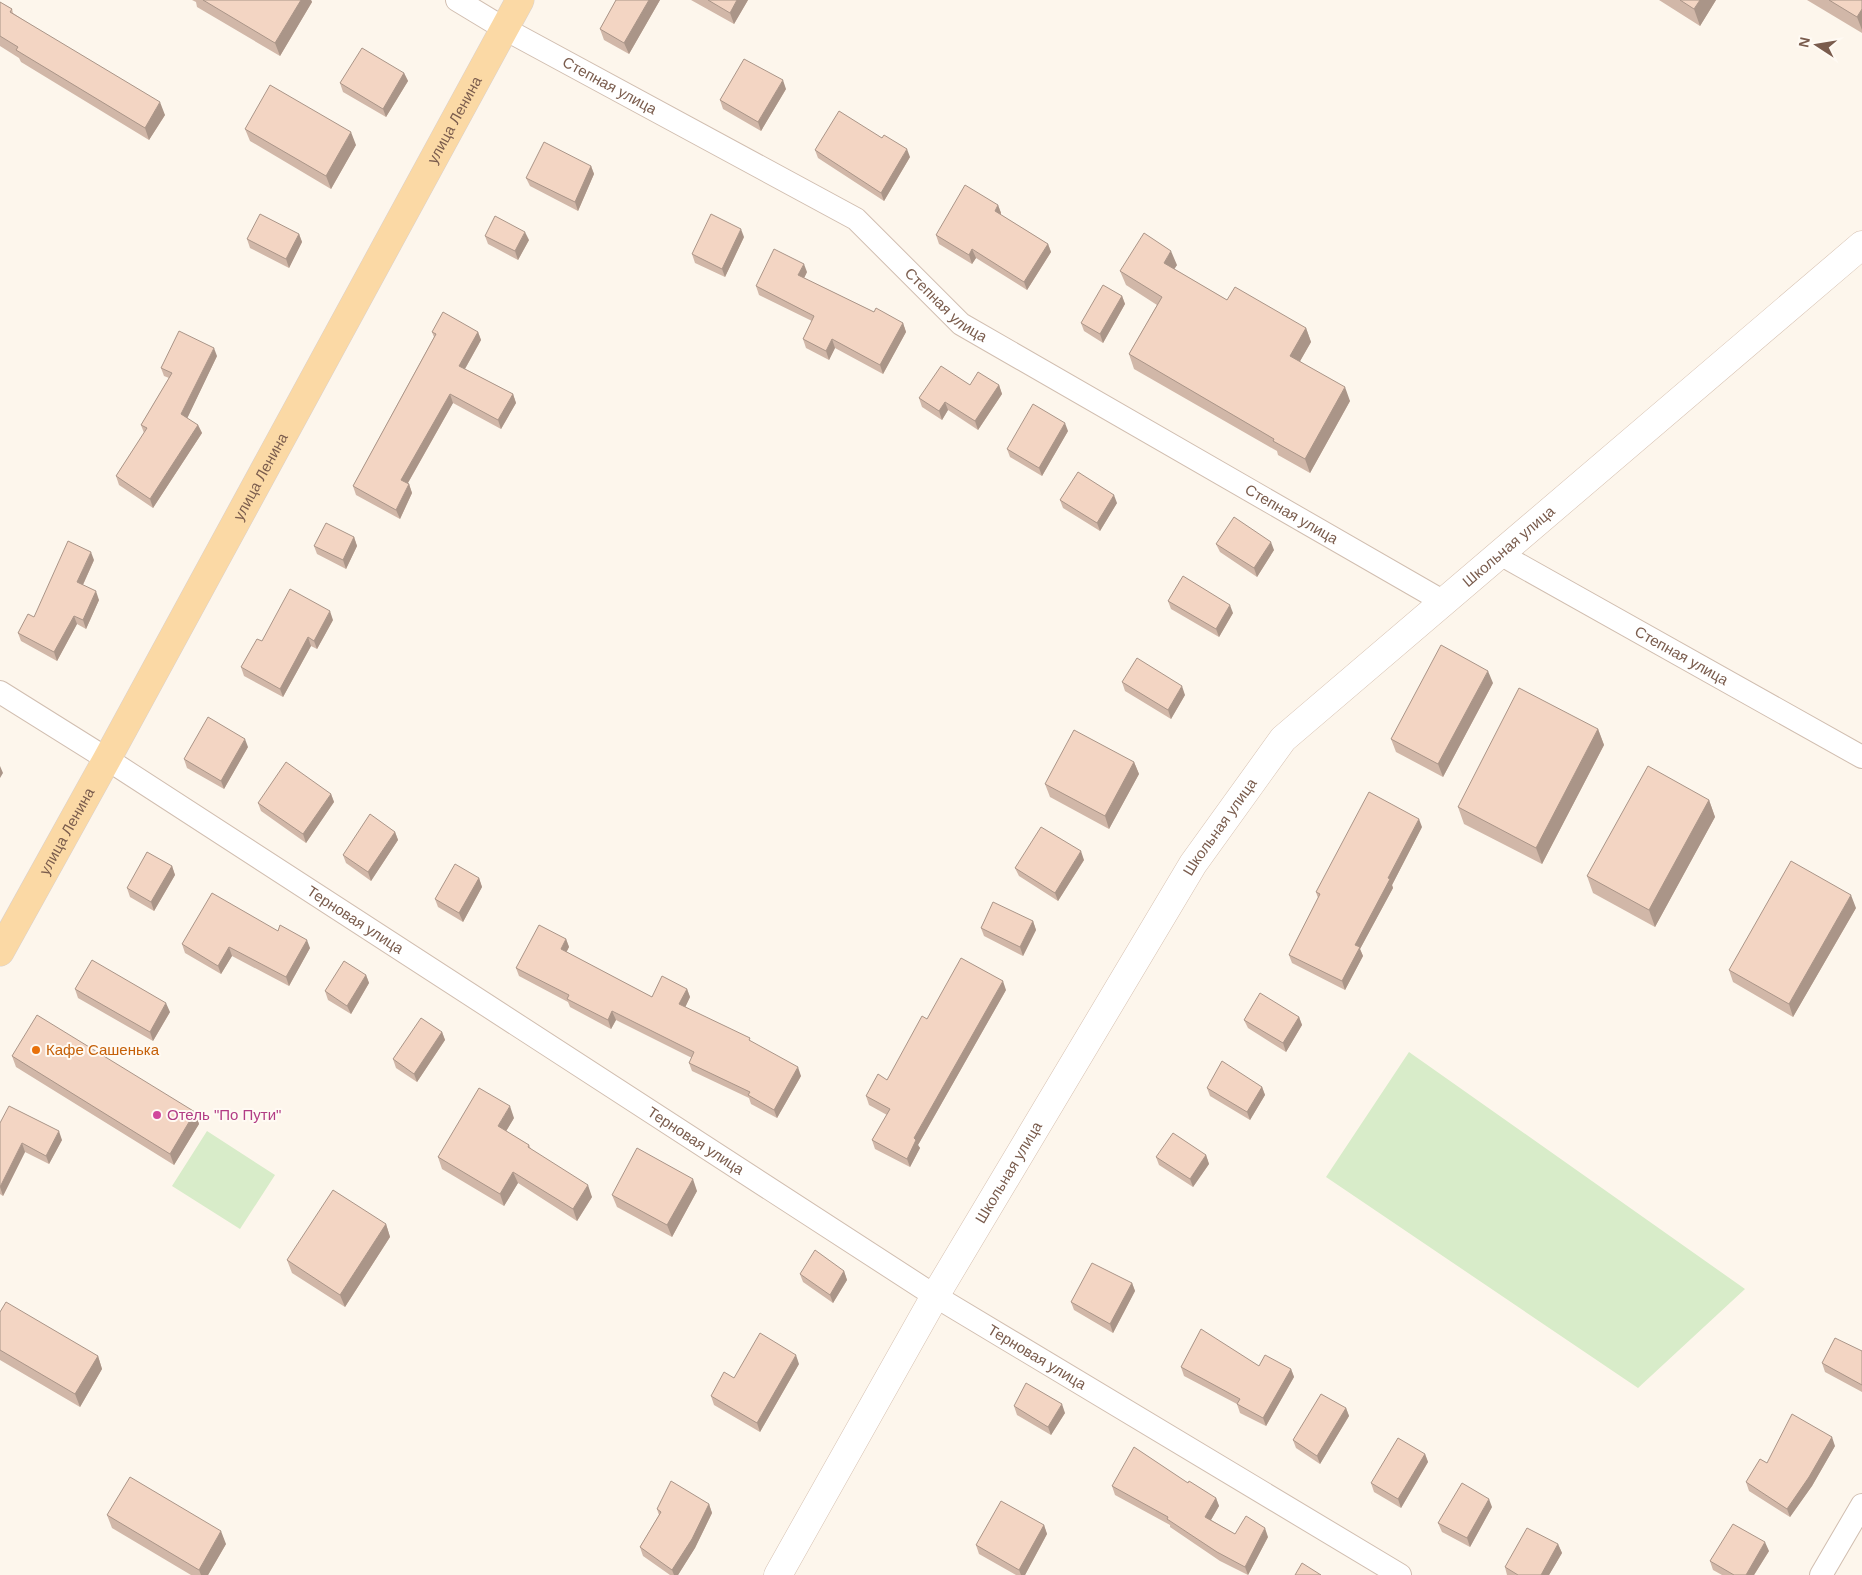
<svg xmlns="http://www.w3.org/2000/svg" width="1862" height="1575" font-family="Arial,sans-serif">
<rect width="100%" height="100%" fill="#fdf6ec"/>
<!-- green -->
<path fill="#d8ecc9" d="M1409,1052L1745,1289L1638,1388L1326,1177Z
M207,1131L275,1175L240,1229L172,1186Z"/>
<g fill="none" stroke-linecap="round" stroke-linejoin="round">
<!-- street casing -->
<g stroke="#d1beb0" stroke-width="24">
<g id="street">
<path id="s1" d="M457,0L505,29L856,219L961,324L1444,602"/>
<path id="s2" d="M1500,554L1862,757"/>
<path id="s3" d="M0,692L107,759L935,1296L1400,1575"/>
<path d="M1821,1575L1862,1505"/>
</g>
</g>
<!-- secondary casing -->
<g stroke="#d6c0b0" stroke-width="29">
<g id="secondary">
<path id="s4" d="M778,1575L935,1296L1193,864L1283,739L1862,245"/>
</g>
</g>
<!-- primary casing -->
<g stroke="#dad1cd" stroke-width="29">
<g id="primary">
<path id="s5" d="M0,952L107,759L520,0"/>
</g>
</g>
<!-- street -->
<use href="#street" stroke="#fff" stroke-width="22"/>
<!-- secondary -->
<use href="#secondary" stroke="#fff" stroke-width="28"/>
<!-- primary -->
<use href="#primary" stroke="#fbd9a5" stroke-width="28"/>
</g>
<!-- wall -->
<path fill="#d1b7a8" d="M192,0H311L312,2L280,56L197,7L196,2Z
M616,0H660L629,54L604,40L600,29Z
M691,0H748L734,24Z
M1659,0H1716L1700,26Z
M1807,0H1862V33Z
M0,2L12,9L13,13L165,115L149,140L21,62L19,58L0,46Z
M404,73L408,81L386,117L343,92L340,83Z
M786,89L761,131L723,109L720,100Z
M245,129L356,145L331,189L250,141Z
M815,150L910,157L884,201L818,158Z
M591,166L594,174L578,211L530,186L526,178Z
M998,205L1001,213V215L1048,244L1051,252L1027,290L976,258L972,264L939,244L936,235Z
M299,234L302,242L289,268L250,248L247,239Z
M485,236L529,240L518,260L488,244Z
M744,237L725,277L695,263L692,254Z
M1177,265L1174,269L1227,300L1306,328L1311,342L1300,361L1350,401L1310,473L1278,455L1277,451L1134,369L1129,354L1157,305L1126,285L1120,271Z
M807,272L804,278L874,312L903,323L906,332L883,374L835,348L829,360L806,348L803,339L812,321L759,295L756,286Z
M1122,296L1125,304L1103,343L1084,331L1081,323Z
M432,332H478L481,340L465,369L513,394L516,403L501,429L453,403L408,483L409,484L412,493L400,519L356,495L353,486L434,337Z
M217,356L187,418L198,425L202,433L153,508L119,485L116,476L144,433L141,425L169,378L164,376L161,368Z
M970,385H999L1002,394L978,430L948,410L942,420L922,407L919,398Z
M1068,431L1042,476L1010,457L1007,449Z
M1060,500L1117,503L1100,531L1063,508Z
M354,537L357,546L346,569L317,554L314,546Z
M1216,544L1274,550L1257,577L1220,552Z
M94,560L83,585L99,600L86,629L77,624L57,661L21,641L18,633Z
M1168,601L1233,613L1219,637L1171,609Z
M333,620L317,649L311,646L283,697L244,676L241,667L262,641Z
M1122,682L1185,695L1171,719L1125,691Z
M1493,683L1443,777L1396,752L1391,739Z
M1598,729L1604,745L1542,864L1464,824L1458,807Z
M248,747L224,789L187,768L184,759Z
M1134,762L1139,774L1109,829L1050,797L1045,784Z
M331,794L334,802L306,843L261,811L258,803Z
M1709,800L1715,817L1655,927L1593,893L1587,876Z
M1422,827L1392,885L1393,888L1360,949L1363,956L1345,990L1292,963L1289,955L1318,898L1316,892Z
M395,832L398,840L371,881L346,863L343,855Z
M1084,860L1058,901L1019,876L1015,868Z
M172,866L175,875L154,911L130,897L127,888Z
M479,878L482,887L463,922L438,907L435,899Z
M1856,908L1793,1017L1733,982L1729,970Z
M1033,921L1036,930L1023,956L984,936L981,928Z
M278,931L310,948L289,986L232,956L221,974L185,953L182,944Z
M566,939L569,947L566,952L652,997L687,989L690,997L685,1007L750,1041L801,1076L777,1118L751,1104L749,1098L692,1071L689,1063L692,1058L616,1020L611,1029L570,1007L568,1002L519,976L516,968Z
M366,975L369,983L351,1014L328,1000L325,991Z
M75,989L170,1012L153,1041L78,998Z
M1006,990L918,1145L920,1148L910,1167L875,1149L872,1140L887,1115L869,1105L866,1096L887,1080L927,1019Z
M1299,1017L1302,1025L1286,1052L1248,1028L1244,1020Z
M442,1032L445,1040L417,1082L396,1068L393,1059Z
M12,1056L195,1112L199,1124L174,1165L16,1067Z
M1262,1087L1265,1095L1250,1120L1210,1096L1207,1088Z
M514,1118L506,1131L529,1145L531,1149L592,1197L577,1221L518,1183L504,1206L442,1169L438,1157Z
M0,1123L62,1140L49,1164L25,1152L3,1196L0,1194Z
M1206,1155L1209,1164L1193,1187L1159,1165L1156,1157Z
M697,1191L672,1237L617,1207L612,1195Z
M386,1224L390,1237L345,1307L292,1273L287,1260Z
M844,1271L847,1280L833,1303L803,1282L800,1274Z
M1132,1283L1135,1291L1113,1333L1074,1310L1071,1302Z
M0,1312L98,1356L102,1369L80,1407L0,1360Z
M1862,1351V1392L1825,1372L1822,1363Z
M799,1364L760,1432L714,1405L711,1396L734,1378Z
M1259,1366L1291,1369L1294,1377L1266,1426L1240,1413L1237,1404L1184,1376L1181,1367Z
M1014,1406L1065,1413L1051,1435L1017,1415Z
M1346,1408L1349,1416L1320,1464L1296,1448L1293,1440Z
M1835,1446L1812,1486L1790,1517L1749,1491L1746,1482L1767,1463Z
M1425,1454L1428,1462L1401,1508L1374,1492L1371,1483Z
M1188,1483L1216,1498L1219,1506L1211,1520L1235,1534L1268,1537L1248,1575L1220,1561L1170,1527V1525L1115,1495L1112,1486Z
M709,1504L712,1513L695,1548L678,1575H670L643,1556L640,1547L659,1515L657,1509Z
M1492,1507L1470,1547L1442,1532L1438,1523Z
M107,1515L226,1544L208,1575H191L112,1528Z
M1044,1525L1047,1534L1025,1575H1016L979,1554L976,1545Z
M1558,1544L1562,1553L1549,1575H1507L1505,1567Z
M1769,1551L1754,1575H1722L1713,1570L1710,1561Z"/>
<!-- shaded-wall -->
<path fill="#aa9588" d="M301,0H311L312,2L280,56L275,43Z
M649,0H660L629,54L624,43Z
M737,0H748L734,24L730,13Z
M1700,0H1716L1700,26L1694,9Z
M1862,9V30L1857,17Z
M404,73L408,81L386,117L383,109Z
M783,80L786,89L761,131L758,122Z
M160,102L165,115L149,140L145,128Z
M351,132L356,145L331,189L326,176Z
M907,149L910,157L884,201L881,193Z
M591,166L594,174L578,211L575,202Z
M998,205L1001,213L998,219L995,211Z
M741,229L744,237L725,277L722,269Z
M525,232L529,240L518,260L515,251Z
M299,234L302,242L289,268L286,259Z
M1048,244L1051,252L1027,290L1024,282Z
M972,249L976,258L972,264L969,255Z
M1171,251L1177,265L1169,277L1164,263Z
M804,264L807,272L801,284L798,275Z
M1122,296L1125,304L1103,343L1100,334Z
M903,323L906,332L883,374L880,365Z
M1306,328L1311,342L1295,370L1290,356Z
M478,332L481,340L462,374L459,366Z
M832,339L835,348L829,360L826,351Z
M214,348L217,356L185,423L181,414Z
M999,385L1002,394L978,430L975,421Z
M1345,387L1350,401L1310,473L1305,459Z
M450,394L453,403L405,488L401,480Z
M513,394L516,403L501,429L498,420Z
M945,402L948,410L942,420L939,411Z
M1065,423L1068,431L1042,476L1039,468Z
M198,425L202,433L153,508L150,499Z
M409,484L412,493L400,519L396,510Z
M1114,495L1117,503L1100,531L1097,523Z
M354,537L357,546L346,569L343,560Z
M1271,542L1274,550L1257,577L1254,568Z
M91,552L94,560L80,591L77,582Z
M96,591L99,600L86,629L83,620Z
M1230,605L1233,613L1219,637L1216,629Z
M330,611L333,620L317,649L314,641Z
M74,616L77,624L57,661L54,652Z
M308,637L311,646L283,697L280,689Z
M1488,671L1493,683L1443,777L1438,764Z
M1182,686L1185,695L1171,719L1168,710Z
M1598,729L1604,745L1542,864L1536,848Z
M245,739L248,747L224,789L221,781Z
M1134,762L1139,774L1109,829L1105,816Z
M0,766L3,773L0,778Z
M331,794L334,802L306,843L303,834Z
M1709,800L1715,817L1655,927L1649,910Z
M1419,819L1422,827L1392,885L1393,888L1360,949L1363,956L1345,990L1342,981L1355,945L1388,878Z
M395,832L398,840L371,881L368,872Z
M1081,851L1084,860L1058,901L1055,893Z
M172,866L175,875L154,911L151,902Z
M479,878L482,887L463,922L459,913Z
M1851,895L1856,908L1793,1017L1789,1004Z
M1033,921L1036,930L1023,956L1020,947Z
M566,939L569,947L564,957L561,949Z
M307,940L310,948L289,986L286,977Z
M229,947L232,956L221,974L218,966Z
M366,975L369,983L351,1014L347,1006Z
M1003,981L1006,990L918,1145L920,1148L910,1167L907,1159L914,1138Z
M687,989L690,997L683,1012L679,1004Z
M166,1003L170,1012L153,1041L150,1032Z
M612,1011L616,1020L611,1029L608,1020Z
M1299,1017L1302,1025L1286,1052L1283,1043Z
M442,1032L445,1040L417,1082L414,1074Z
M798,1067L801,1076L777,1118L774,1110Z
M1262,1087L1265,1095L1250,1120L1247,1112Z
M510,1106L514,1118L502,1138L498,1126Z
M195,1112L199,1124L174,1165L170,1154Z
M59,1131L62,1140L49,1164L46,1156Z
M22,1143L25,1152L3,1196L0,1187Z
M1206,1155L1209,1164L1193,1187L1190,1179Z
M513,1172L518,1183L504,1206L500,1194Z
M693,1179L697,1191L672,1237L667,1225Z
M588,1185L592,1197L577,1221L573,1209Z
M386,1224L390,1237L345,1307L340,1295Z
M844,1271L847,1280L833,1303L830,1295Z
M1132,1283L1135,1291L1113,1333L1110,1324Z
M796,1355L799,1364L760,1432L757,1423Z
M98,1356L102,1369L80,1407L75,1394Z
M1291,1369L1294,1377L1266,1426L1263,1418Z
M1062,1404L1065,1413L1051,1435L1048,1427Z
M1346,1408L1349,1416L1320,1464L1317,1456Z
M1832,1437L1835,1446L1812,1486L1790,1517L1787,1509Z
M1425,1454L1428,1462L1401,1508L1398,1499Z
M1216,1498L1219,1506L1208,1525L1205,1517Z
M1489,1499L1492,1507L1470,1547L1467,1538Z
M709,1504L712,1513L695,1548L678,1575H674L672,1570Z
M1044,1525L1047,1534L1025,1575H1021L1019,1570Z
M1265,1528L1268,1537L1248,1575L1245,1567Z
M221,1531L226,1544L208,1575H201L199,1570Z
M1765,1542L1769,1551L1754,1575H1746Z
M1558,1544L1562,1553L1549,1575H1541Z"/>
<!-- building -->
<path fill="#f3d5c3" stroke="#aa9588" d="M203,0H301L275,43Z
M616,0H649L624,43L600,29Z
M708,0H737L730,13Z
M1680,0H1700L1694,9Z
M1829,0H1862V9L1857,17Z
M0,2L12,9L10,12L160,102L145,128L16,50L18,47L0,36Z
M362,48L404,73L383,109L340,83Z
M744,59L783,80L758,122L720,100Z
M270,85L351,132L326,176L245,129Z
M839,111L882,138L884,135L907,149L881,193L815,150Z
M544,142L591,166L575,202L526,178Z
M965,185L998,205L995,211L1048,244L1024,282L972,249L969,255L936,235Z
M260,214L299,234L286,259L247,239Z
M711,214L741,229L722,269L692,254Z
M495,216L525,232L515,251L485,236Z
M1144,233L1171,251L1164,263L1227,300L1235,287L1306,328L1290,356L1345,387L1305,459L1273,441L1274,439L1129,354L1162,297L1120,271Z
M774,249L804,264L798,275L874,312L876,308L903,323L880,365L832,339L826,351L803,339L814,316L756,286Z
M1103,285L1122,296L1100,334L1081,323Z
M443,312L478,332L459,366L513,394L498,420L450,394L401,480L409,484L396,510L353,486L436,334L432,332Z
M179,331L214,348L181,414L198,425L150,499L116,476L147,428L141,425L172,373L161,368Z
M941,366L970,385L978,372L999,385L975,421L945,402L939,411L919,398Z
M1033,404L1065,423L1039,468L1007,449Z
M1078,472L1114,495L1097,523L1060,500Z
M1234,517L1271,542L1254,568L1216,544Z
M326,523L354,537L343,560L314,546Z
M68,541L91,552L77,582L96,591L83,620L74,616L54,652L18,633L28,614L34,617Z
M1183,576L1230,605L1216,629L1168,601Z
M290,589L330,611L314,641L308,637L280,689L241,667L257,639L262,641Z
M1441,645L1488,671L1438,764L1391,739Z
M1137,658L1182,686L1168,710L1122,682Z
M1519,688L1598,729L1536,848L1458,807Z
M208,717L245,739L221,781L184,759Z
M1074,730L1134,762L1105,816L1045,784Z
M286,762L331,794L303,834L258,803Z
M1648,766L1709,800L1649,910L1587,876Z
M1369,792L1419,819L1388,878L1390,879L1355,945L1360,947L1342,981L1289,955L1320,894L1316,892Z
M370,814L395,832L368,872L343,855Z
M1041,827L1081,851L1055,893L1015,868Z
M147,852L172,866L151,902L127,888Z
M1791,861L1851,895L1789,1004L1729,970Z
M455,864L479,878L459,913L435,899Z
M212,893L278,931L280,925L307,940L286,977L229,947L218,966L182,944Z
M993,902L1033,921L1020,947L981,928Z
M539,925L566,939L561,949L652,997L662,976L687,989L679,1004L750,1038L749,1040L798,1067L774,1110L748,1095L750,1092L689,1063L694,1052L612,1011L608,1020L567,999L569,995L516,968Z
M961,958L1003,981L914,1138L916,1140L907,1159L872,1140L890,1109L866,1096L878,1074L887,1080L922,1016L927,1019Z
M92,960L166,1003L150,1032L75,989Z
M344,961L366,975L347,1006L325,991Z
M1260,993L1299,1017L1283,1043L1244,1020Z
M37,1015L195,1112L170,1154L12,1056Z
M421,1018L442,1032L414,1074L393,1059Z
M1222,1061L1262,1087L1247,1112L1207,1088Z
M479,1088L510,1106L498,1126L529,1145L528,1147L588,1185L573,1209L513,1172L500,1194L438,1157Z
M9,1106L59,1131L46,1156L22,1143L0,1187V1123Z
M1173,1133L1206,1155L1190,1179L1156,1157Z
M637,1148L693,1179L667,1225L612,1195Z
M333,1190L386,1224L340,1295L287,1260Z
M815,1250L844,1271L830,1295L800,1274Z
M1092,1263L1132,1283L1110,1324L1071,1302Z
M6,1302L98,1356L75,1394L0,1350V1312Z
M1201,1329L1259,1366L1265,1355L1291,1369L1263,1418L1237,1404L1240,1399L1181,1367Z
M760,1333L796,1355L757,1423L711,1396L724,1372L734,1378Z
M1835,1338L1862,1351V1385L1822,1363Z
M1026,1383L1062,1404L1048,1427L1014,1406Z
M1321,1394L1346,1408L1317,1456L1293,1440Z
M1792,1414L1832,1437L1809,1477L1787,1509L1746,1482L1760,1459L1767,1463Z
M1398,1438L1425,1454L1398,1499L1371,1483Z
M1134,1447L1188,1483L1189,1481L1216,1498L1205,1517L1235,1534L1246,1516L1265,1528L1245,1567L1217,1552L1167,1519L1168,1517L1112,1486Z
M130,1477L221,1531L199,1570L107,1515Z
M671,1481L709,1504L692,1539L672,1570L640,1547L661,1512L657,1509Z
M1462,1483L1489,1499L1467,1538L1438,1523Z
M1001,1501L1044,1525L1019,1570L976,1545Z
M1733,1524L1765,1542L1746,1575H1734L1710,1561Z
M1527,1528L1558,1544L1541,1575H1518L1505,1567Z
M1302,1563L1321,1575H1295Z"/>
<!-- markers -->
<circle fill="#e8710a" stroke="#fffaf3" stroke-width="2" cx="36" cy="1050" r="5"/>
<circle fill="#d1479c" stroke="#fffaf3" stroke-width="2" cx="157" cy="1115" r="5"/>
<g text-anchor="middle" stroke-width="4" stroke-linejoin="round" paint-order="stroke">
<!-- street labels -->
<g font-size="15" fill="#7a5c4d" stroke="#fffaf3">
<text dy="5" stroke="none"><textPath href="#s1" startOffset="175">Степная улица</textPath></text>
<text dy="5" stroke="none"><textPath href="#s5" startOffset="948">улица Ленина</textPath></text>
<text dy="5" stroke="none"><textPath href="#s1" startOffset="580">Степная улица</textPath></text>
<text dy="5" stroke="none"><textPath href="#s5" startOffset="542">улица Ленина</textPath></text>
<text dy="5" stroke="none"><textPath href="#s1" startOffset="985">Степная улица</textPath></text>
<text dy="5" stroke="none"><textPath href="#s4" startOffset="1274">Школьная улица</textPath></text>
<text dy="5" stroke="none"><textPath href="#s2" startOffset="208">Степная улица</textPath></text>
<text dy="5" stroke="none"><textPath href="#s4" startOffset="869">Школьная улица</textPath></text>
<text dy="5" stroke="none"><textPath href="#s5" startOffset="138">улица Ленина</textPath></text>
<text dy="5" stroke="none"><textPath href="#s3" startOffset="422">Терновая улица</textPath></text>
<text dy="5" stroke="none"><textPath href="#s3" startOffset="828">Терновая улица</textPath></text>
<text dy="5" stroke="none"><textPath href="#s4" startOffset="464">Школьная улица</textPath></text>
<text dy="5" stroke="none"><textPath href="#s3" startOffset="1232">Терновая улица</textPath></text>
</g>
<!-- food labels -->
<g font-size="15" fill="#c56008" stroke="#fffaf3" text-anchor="start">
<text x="46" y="1055">Кафе Сашенька</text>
</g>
<!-- hotel labels -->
<g font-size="15" fill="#b23c85" stroke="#fffaf3" text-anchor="start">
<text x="167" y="1120">Отель "По Пути"</text>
</g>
</g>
<!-- north arrow -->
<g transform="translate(1817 45) rotate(282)" stroke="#fffaf3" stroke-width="4" paint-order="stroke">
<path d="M0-4L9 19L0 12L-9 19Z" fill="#7a5c4d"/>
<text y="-8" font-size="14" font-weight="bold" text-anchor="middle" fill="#7a5c4d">N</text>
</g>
</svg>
